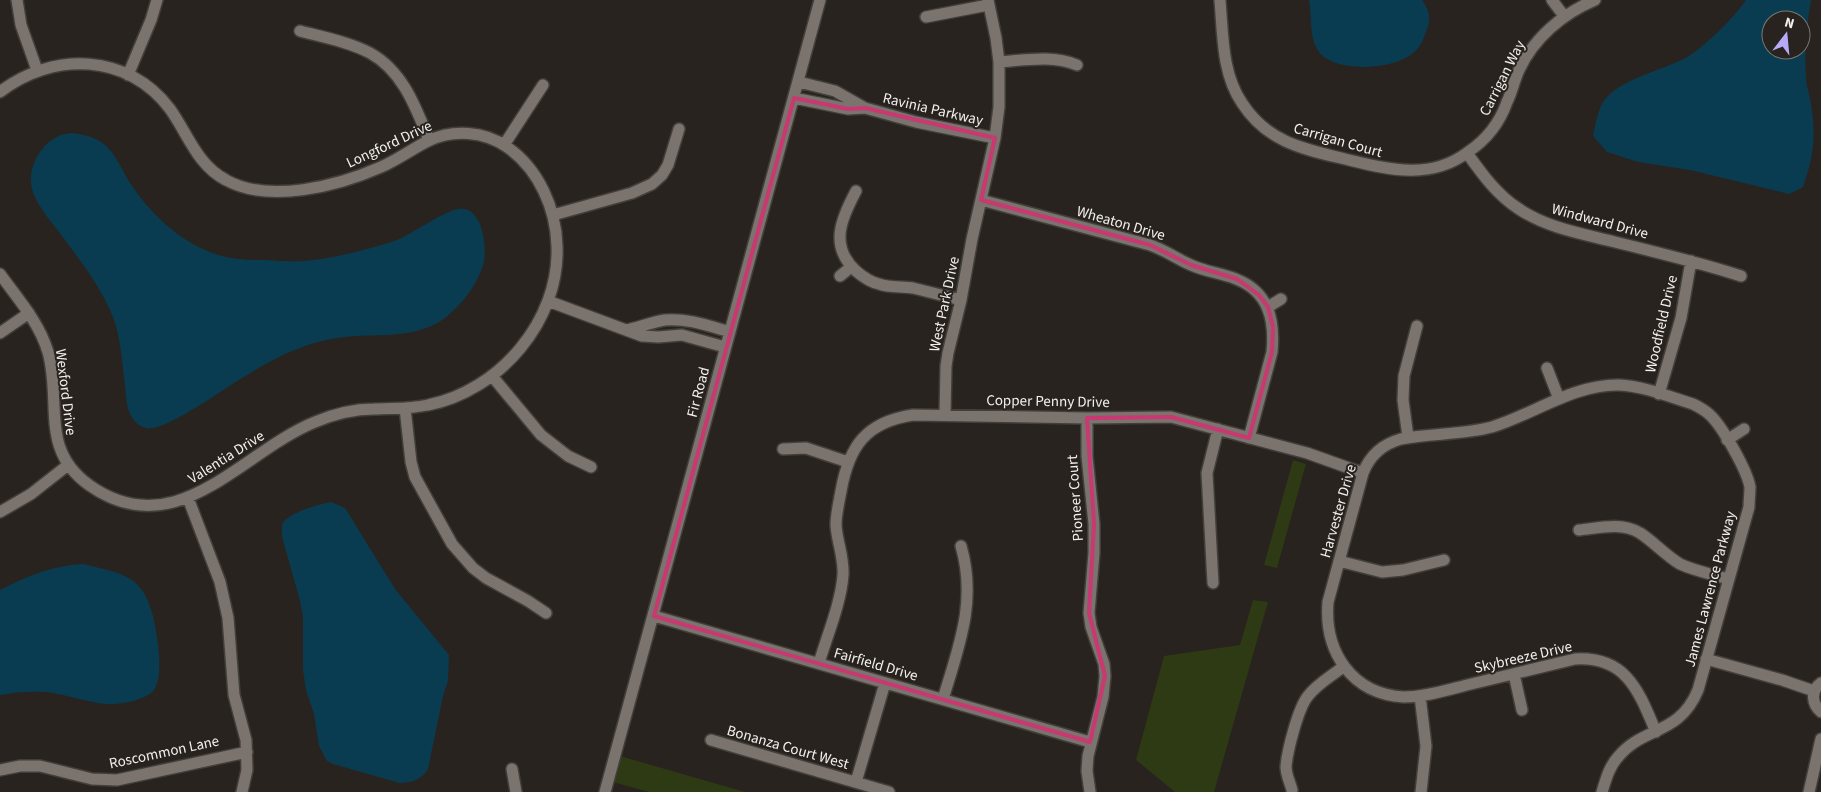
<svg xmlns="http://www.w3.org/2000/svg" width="1821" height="792" font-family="'Source Sans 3',sans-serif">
<rect width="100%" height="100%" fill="#28231f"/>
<!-- green -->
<path fill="#2d3a14" d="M1293,460L1306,464L1277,568L1264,565Z
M1253,600L1268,602L1214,792H1175L1136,760L1164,656L1240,645Z
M620,756L745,792H649L613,782Z"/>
<!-- water -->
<path fill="#093c51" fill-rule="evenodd" d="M1309,0H1422C1430,10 1431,20 1426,32C1423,40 1420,48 1412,54C1392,70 1331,74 1317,49C1309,35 1312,15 1309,0Z
M1746,0H1811C1807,23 1804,54 1806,77C1806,86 1810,95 1811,104C1816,138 1814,155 1803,187L1789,194L1690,170L1638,162L1607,152L1593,136C1595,126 1597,115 1601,106C1613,79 1665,71 1689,56C1708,43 1733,19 1746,0ZM1771,20H1801V50H1771Z
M71,133C81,134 92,136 101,142C115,151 121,169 130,183C151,215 184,246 222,256C236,260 252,260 266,260C279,261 292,262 304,261C331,259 371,249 397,240C414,233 443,211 459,209C483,206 488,249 483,265C479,279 467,298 456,308C449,315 441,322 431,326C402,339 368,333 337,338C301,343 269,361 239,380C220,391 164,433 145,428C139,426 134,421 131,416C126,406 126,396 125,385C122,363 121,338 113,317C100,285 79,259 59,232C49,219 36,204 32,189C27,169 40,144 59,136C62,134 67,134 71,133Z
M331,502L345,508L395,589L449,655L448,681L443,696L428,769C422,779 412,783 400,783L333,764L327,761L319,746L314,714L306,690L303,670V616L299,597L282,537C282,532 281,525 284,521C293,512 319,504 331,502Z
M83,564C121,574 142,573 153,616C157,634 165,677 153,691C144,701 117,705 106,704C85,702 66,694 46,692C30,691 15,692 0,695V590C26,577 53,565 83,564Z"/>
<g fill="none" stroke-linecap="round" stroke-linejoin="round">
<!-- minor casing -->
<g stroke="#423f3b" stroke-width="14">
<path id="minor" d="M17,0L21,25L37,70
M1552,0L1564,16
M1220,1C1223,35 1222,74 1242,103C1267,142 1303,149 1345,159C1387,169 1430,181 1468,152C1486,140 1500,122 1507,102C1512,92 1514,81 1519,70C1534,38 1562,14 1595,0
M926,17L988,5
M300,31C323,37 349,42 370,53C403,71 416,108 429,140
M999,62C1026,60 1052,55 1077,65
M128,75L151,20L157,0
M799,82L835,91L865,108L916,122L995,138
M0,92C53,51 128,53 170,109C188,134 197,165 226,180C269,204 338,186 381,167C397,160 412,149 428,141C453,129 484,131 507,147C539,169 556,209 557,246C560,321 499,391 428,405C410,409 392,408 374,409C354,409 334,414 315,422C241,452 176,547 89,485C39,449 62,402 48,352C39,322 18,299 0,274
M794,98L848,109L865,108
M504,145L543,85
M1467,153C1482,174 1497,195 1519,209C1549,229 1585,234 1619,243C1660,253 1701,263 1741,276
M856,191C841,219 829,246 856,271C863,277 870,282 879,284C890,288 902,286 913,288C929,292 945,296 961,300
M981,200L1150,245C1165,250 1177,259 1191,265C1206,272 1222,273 1236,279C1269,292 1275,320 1272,352L1249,438
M553,215L632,193L652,184L662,175L668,165L679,129
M840,276L851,267
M548,301L642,336L658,337L682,335L725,347
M1268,307L1281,299
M627,330C640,327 652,322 665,320C687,318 709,326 730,332
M0,333L29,313
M1547,368L1559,399
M492,376L541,435L568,456L591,467
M1659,394L1681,318L1691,261
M405,408L411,462L415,477L452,544L473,568L486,578L528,601L546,613
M945,415L946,366L948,353L961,300L972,239L995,138L999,107V62L996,38L988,0
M1087,418V456L1094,524V553L1089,613L1091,627L1104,664L1105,676L1103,697L1088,756L1087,771L1090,792
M1408,437L1403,400L1404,376L1417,326
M1727,440L1744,429
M783,449L806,448L848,462
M188,498L220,582L228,618L234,695L246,740L247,770L242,792
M0,512L31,494L68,465
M1579,530C1599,528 1621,522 1640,533C1654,542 1665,555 1680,564C1695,571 1712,574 1728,579
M1339,561L1382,572L1403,570L1444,560
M1213,583L1207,473L1218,429
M654,616L1090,742
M1706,659L1782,680L1814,691
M819,663C827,636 841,603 843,575C844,557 837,542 836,525C836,514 839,502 841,491C849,446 866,422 913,415L1087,418L1171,417L1307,453L1363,473
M1514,674L1522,710
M1821,683C1810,691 1812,704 1821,712
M1420,696L1426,746L1421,792
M943,699C959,646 977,601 961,546
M711,740L889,792
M512,769L516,792
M0,770L20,766H40L92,779L117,780L247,752
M856,782L885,683
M1292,790C1290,782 1286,775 1286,767C1287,752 1298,708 1308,696C1317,684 1332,676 1344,666
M605,792L820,0
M1602,792C1606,779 1609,767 1618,757C1643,726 1679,736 1698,690L1749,507C1749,500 1750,494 1750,487C1747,470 1722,426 1710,415C1705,410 1699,407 1693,404C1670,397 1644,386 1619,385C1574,384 1534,414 1492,427C1462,435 1431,433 1401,439C1383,444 1370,455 1363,473L1328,602C1324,651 1351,694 1404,697C1425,697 1447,690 1467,685C1503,676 1539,668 1575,659C1627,656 1639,692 1656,732
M1809,792L1821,739"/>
</g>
<!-- minor -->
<use href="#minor" stroke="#7a736e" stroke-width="11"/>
</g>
<!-- marked area -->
<path fill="none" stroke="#c93871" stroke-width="4" stroke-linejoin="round" d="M794,98L848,109L865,108L995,138L981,200L1150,245L1191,265L1237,279L1259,295L1268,307L1273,327L1272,352L1249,438L1171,417L1087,418L1094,524L1089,613L1105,676L1090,742L654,616Z"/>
<g text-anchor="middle" stroke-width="4" stroke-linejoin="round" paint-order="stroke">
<!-- street labels -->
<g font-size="15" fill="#f2efec" stroke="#28231f">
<text transform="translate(1502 78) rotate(-63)" y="5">Carrigan Way</text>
<text transform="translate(933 109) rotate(13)" y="5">Ravinia Parkway</text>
<text transform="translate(1338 140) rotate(16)" y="5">Carrigan Court</text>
<text transform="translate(389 144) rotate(-25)" y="5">Longford Drive</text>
<text transform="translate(1600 221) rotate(15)" y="5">Windward Drive</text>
<text transform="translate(1121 223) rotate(16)" y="5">Wheaton Drive</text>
<text transform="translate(944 304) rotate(-78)" y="5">West Park Drive</text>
<text transform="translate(1661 324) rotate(-77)" y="5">Woodfield Drive</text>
<text transform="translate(66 392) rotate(83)" y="5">Wexford Drive</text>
<text transform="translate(698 392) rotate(-75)" y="5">Fir Road</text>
<text transform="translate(1048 401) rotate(1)" y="5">Copper Penny Drive</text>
<text transform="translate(226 457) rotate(-32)" y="5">Valentia Drive</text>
<text transform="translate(1075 498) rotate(-94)" y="5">Pioneer Court</text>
<text transform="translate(1338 511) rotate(-74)" y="5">Harvester Drive</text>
<text transform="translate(1710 589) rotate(-75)" y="5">James Lawrence Parkway</text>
<text transform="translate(1523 657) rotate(-13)" y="5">Skybreeze Drive</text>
<text transform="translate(876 664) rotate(16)" y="5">Fairfield Drive</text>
<text transform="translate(788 747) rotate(16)" y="5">Bonanza Court West</text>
<text transform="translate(164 752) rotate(-12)" y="5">Roscommon Lane</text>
</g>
</g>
<!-- north arrow -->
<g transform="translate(1786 35) rotate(16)"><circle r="24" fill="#28231f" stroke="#797571"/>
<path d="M0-4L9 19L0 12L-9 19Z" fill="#b7abf8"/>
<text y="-8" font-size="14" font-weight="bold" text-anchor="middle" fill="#f2efec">N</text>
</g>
</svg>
